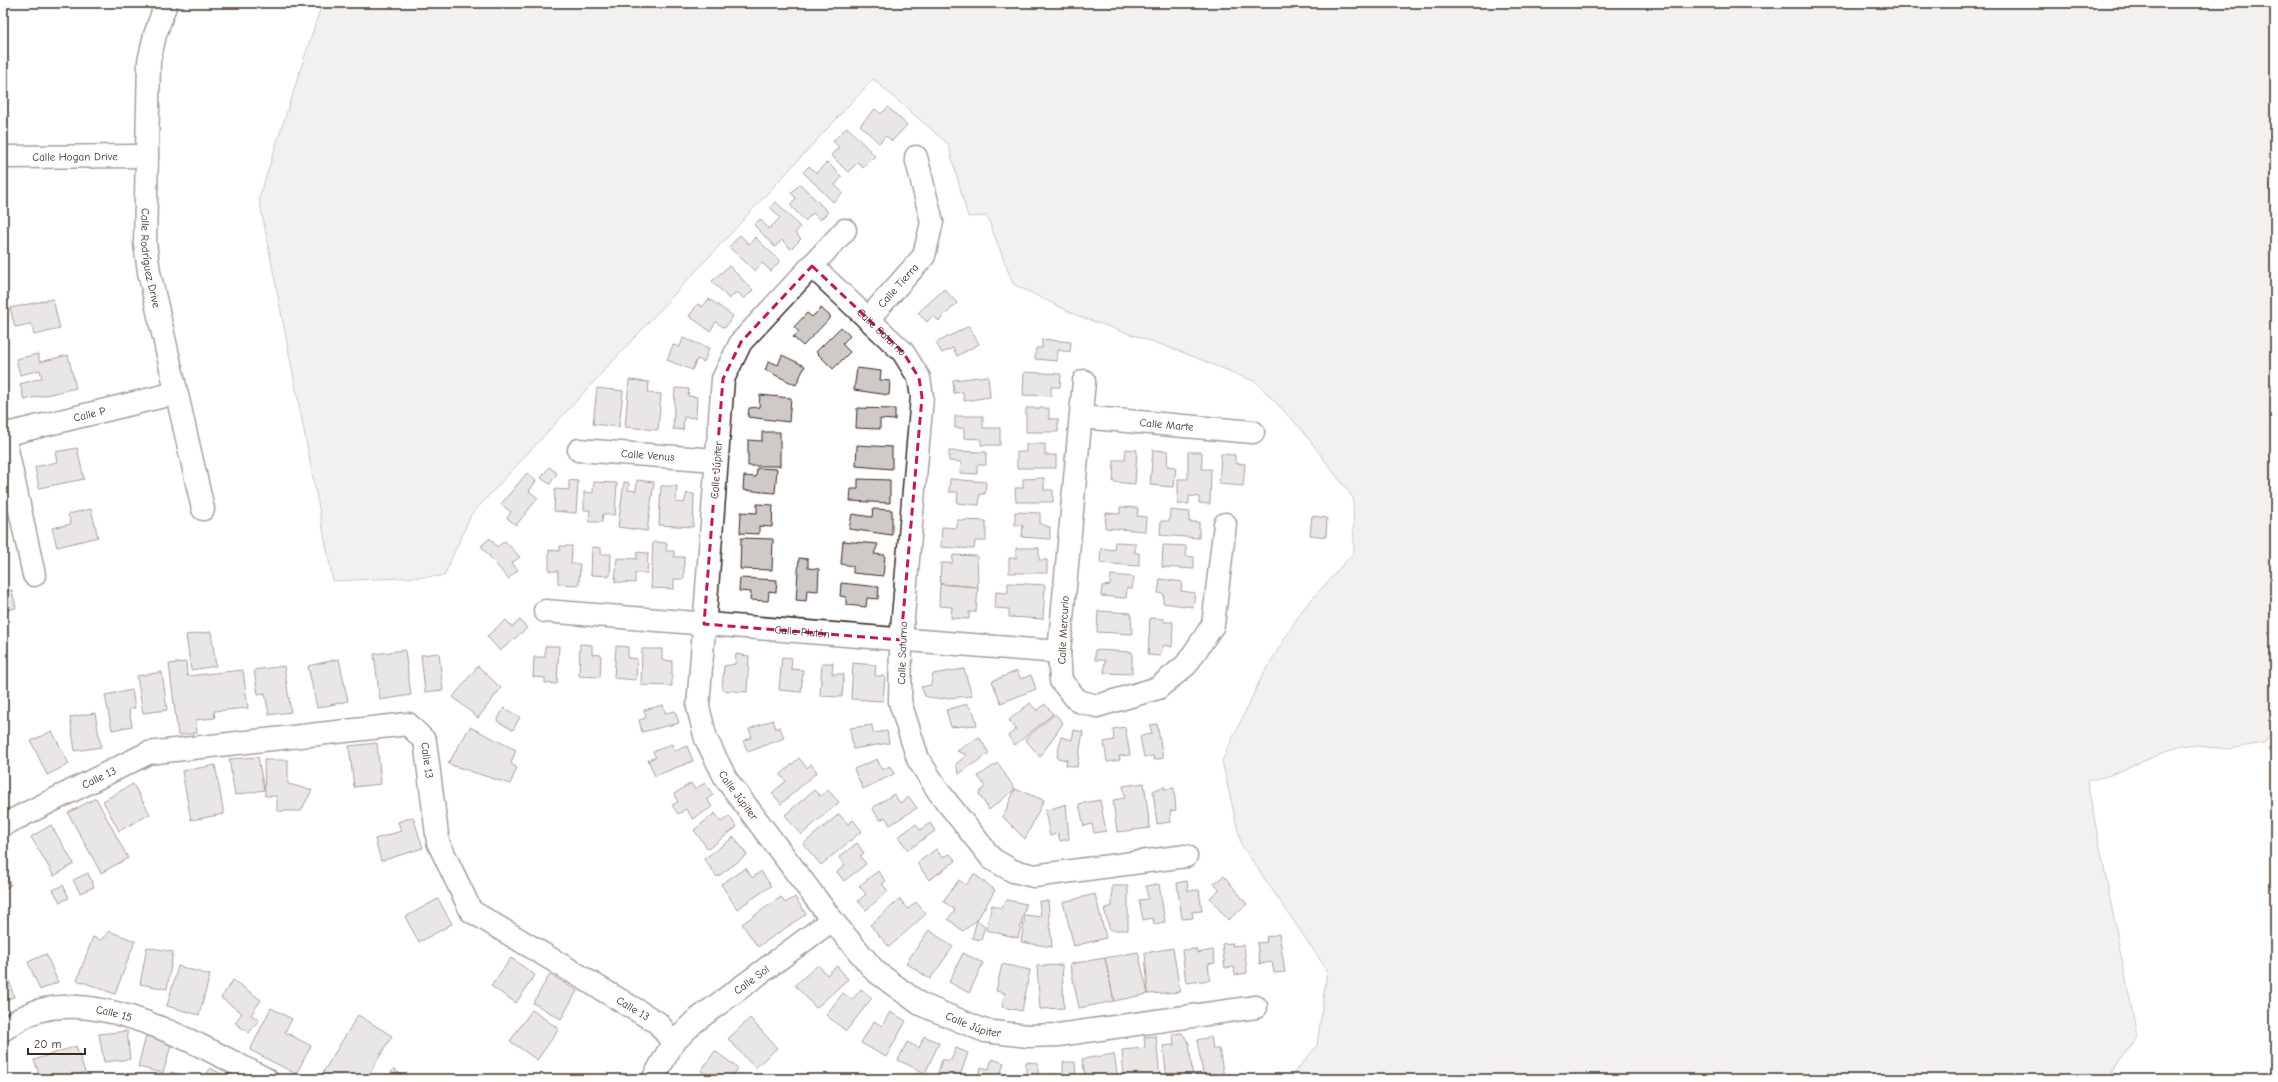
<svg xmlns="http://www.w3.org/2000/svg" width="2278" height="1082" font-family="'Comic Neue',sans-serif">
<rect width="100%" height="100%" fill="#fff"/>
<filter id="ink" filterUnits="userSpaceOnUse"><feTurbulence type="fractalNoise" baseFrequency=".025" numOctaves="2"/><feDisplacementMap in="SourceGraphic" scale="8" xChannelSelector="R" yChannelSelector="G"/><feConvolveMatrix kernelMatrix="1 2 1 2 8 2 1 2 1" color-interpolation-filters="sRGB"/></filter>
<g filter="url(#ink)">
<!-- green -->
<path fill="#e2e0de" stroke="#8e857e" d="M322,3H2275V729L2264,743L2229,749L2182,745L2108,776L2087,781L2137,1036L2108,1079H1289L1317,1046L1327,970L1241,844L1222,761L1262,676L1302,610L1354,552L1353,498L1302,430L1256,382L1179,351L1078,316L1013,284L987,216L968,217L948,144L873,79L471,515L444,576L333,581L259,198Z"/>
<!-- building -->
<path fill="#cfcac7" stroke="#3b2a1e" d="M888,107L907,125L892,141L886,136L879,143L860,125L875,109L881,114Z
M847,127L875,156L863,168L858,162L848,172L831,155L839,147L833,141Z
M827,162L842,177L835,185L843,193L833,202L803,172L809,166L816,173Z
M800,184L828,212L820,220L813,213L805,221L790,205L796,198L791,193Z
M776,202L800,227L795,233L801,239L791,249L782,240L775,247L754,225L760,219L769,229L780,218L770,207Z
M740,235L749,244L755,237L780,261L771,271L762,263L755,271L729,247Z
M729,266L753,290L744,299L737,292L729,299L712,281Z
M944,289L957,303L939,321L933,315L927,322L918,313Z
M53,299L60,329L34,335L31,324L15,327L10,308Z
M709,299L733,316L725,328L716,322L710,331L689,316L698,304L702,307Z
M821,308L831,317L803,346L793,337L799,332L794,327L807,313L812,317Z
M969,326L979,344L957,356L953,348L942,353L936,343Z
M841,327L850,336L842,344L850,352L833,369L816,352Z
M683,338L709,348L704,362L697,359L692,370L667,360L673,345L680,347Z
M1042,339L1071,342L1070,352L1058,350L1057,361L1035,359L1036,348H1042Z
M38,354L40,362L68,355L76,388L24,400L20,384L42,378L40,370L20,375L16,359Z
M782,355L805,366L796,385L765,370L769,361L778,365Z
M857,368L881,371L880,380L890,381L889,395L854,390Z
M1024,372L1061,374L1060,387H1051V396L1023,395Z
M988,376L990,397L964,401L963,392L954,393L953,380Z
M629,380L649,382L648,393L661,394L658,430L625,427Z
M597,388L623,391L619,427L593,424Z
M675,388L689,389L688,396L697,397L696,418L684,417L683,430L673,429Z
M760,395L791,398L789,422L748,417L749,408L759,407Z
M857,408L895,409V420L880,419V429L856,428Z
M1026,408H1049V419H1058V432H1026Z
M955,416H983V428H1000V445H981V439L964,438V428H955Z
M762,432H780V466H748V440L762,441Z
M1026,444H1045V455H1056V468H1017V452H1026Z
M857,445L892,447V469L856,466Z
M77,448L84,479L39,488L35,467L57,462L55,452Z
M1126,449L1137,450L1135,484L1113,482L1114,460H1125Z
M1153,450L1168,451L1167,466L1176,467L1174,487L1150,485Z
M949,451L986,452V465H977V474L960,473L961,462L949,461Z
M1188,452H1202V469H1211L1210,504L1199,503V497L1189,496V504H1178V479H1188Z
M1221,454L1235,455V463L1245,464L1243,486L1219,484Z
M549,467L557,473L550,484L541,478Z
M757,468L777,469L775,493L743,490L744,476L756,477Z
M527,473L536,481L529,491L538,498L516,525L507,518L511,512L501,504Z
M1044,478V490H1053V502H1016L1015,488H1023V479Z
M858,479L890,480V503L850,501L851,489H858Z
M950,479L986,482L985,494H980L979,505L957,503L958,492H949Z
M569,480L578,481L576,513L554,511L555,489L569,490Z
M637,480L654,482L647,531L618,527L624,482L629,483L628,490L636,491Z
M594,482L617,483L615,515L603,514L602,522H589L590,510H584V492L593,493Z
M661,486H677L676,502L684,503L687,493L694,494L693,527L659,525Z
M757,504L773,505L772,527L759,526V534L740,533L741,512L757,513Z
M1120,507L1138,508L1137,516L1146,517L1145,531L1105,528L1106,513L1120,514Z
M91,509L98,537L57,547L52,528L71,524L68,514Z
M873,509L892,510V535L849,529L852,514L872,517Z
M1170,510L1190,512L1189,522H1199V538L1160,535L1161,521H1169Z
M1015,512L1040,513V524L1050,527V539L1022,537L1023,525H1015Z
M1312,516L1327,518L1326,537L1310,535Z
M957,520L986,521V541H975L974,549L941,547L942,527L957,528Z
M490,538L497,547L505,541L520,557L512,563L518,570L508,579L481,546Z
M741,538L773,539L772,570L740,569Z
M843,541L878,544L874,554L885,555L883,576L853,573V566L841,564Z
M653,542L667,543L666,551H674V557H684V579H674V589L651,588Z
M1115,542L1135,543V553H1139V566L1100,563L1101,548L1114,550Z
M1163,545L1186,546V556L1194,557V569L1162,567Z
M560,546H572L571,564H580L579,585L558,584V571H549V550L560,551Z
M592,547L601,548V554H611L610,576L591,575Z
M1016,548H1039V560H1047V573H1009V558H1016Z
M637,552L648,553L647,573H635V583L615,582L617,558L637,559Z
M953,555L977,556L978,587L940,584L941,563H952Z
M799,558L808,559V568L819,569L818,591L807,590L806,601L796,600Z
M1111,575L1134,577L1132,589L1127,588L1126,598L1101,596L1102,586L1110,585Z
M740,578L777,580L776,592L769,591L768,601L750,600L751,592L739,591Z
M1160,579L1182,582L1181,591L1195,593L1193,607L1163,603L1164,594L1158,593Z
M841,583L879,587L878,599L867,598L866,607L846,605V597L840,596Z
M1008,583L1045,585L1043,619L1009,617V609L995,608L996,592L1008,593Z
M940,584L978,587L976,612H969V619L951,618L952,607L939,606Z
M12,590L16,608L3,611V592Z
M1098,611L1131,613L1132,634L1097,632Z
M1150,618L1164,619V622H1173L1172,647L1164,645L1160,656L1148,655Z
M506,620L512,627L520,620L527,628L500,651L487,636Z
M211,632L216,666L191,670L186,635Z
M580,644L592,645V654L601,655L600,677L579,676Z
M545,646H559L557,684L545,683V678L533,677L534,657H545Z
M616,646L628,647V658L637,659L636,680L614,678Z
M642,649H662V660L672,661V686L641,685Z
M405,650L411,695L380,700L374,654Z
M1095,650L1132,652V674L1104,673L1105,660H1095Z
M439,653L443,690L425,692L421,655Z
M736,654L749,656L747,692L722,690L724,666L735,664Z
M782,657L792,658L791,669L803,670L801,692L779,690Z
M339,659L348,701L317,708L308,666Z
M186,662L187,676L243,670L248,708L214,711L215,718L196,720L197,733L178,735L169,664Z
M822,663H833L832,674H844L842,697L820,696Z
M853,663L876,665L875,676H885L883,701L851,699Z
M284,666L291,712L269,715L265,693L258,694L254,670Z
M478,666L501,688L478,718L453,697Z
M964,669L972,696L935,699L925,696L921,687L931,685L933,674Z
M1017,671L1021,679L1031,675L1036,689L1001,703L992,681Z
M162,672L167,710L143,713L137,676Z
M132,690L135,708L129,709L132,726L112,730L105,695Z
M1030,703L1037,711L1045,704L1053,714L1015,745L1008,736L1016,729L1009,720Z
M967,704L974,713L977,725L951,727L946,710Z
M663,705L665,713L675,711L679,723L642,732L639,720L646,718L644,710Z
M504,708L520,717L513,730L497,721Z
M95,713L101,747L75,751L70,717Z
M1055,714L1063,723L1040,757L1025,739Z
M773,720L776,729L780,727L784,738L748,752L743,741L752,737L749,729Z
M1157,724L1163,758L1154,760L1153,756L1144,757L1140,736L1152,734L1150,725Z
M872,725L873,733L887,731L889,743L853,749L850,728Z
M470,727L516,750L511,763L517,768L510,784L448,764Z
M1125,727L1130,755L1119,756L1120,760L1107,762L1104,742L1114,740L1113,729Z
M1074,730L1083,732L1077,767L1066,765L1067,760L1057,758L1061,737L1072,740Z
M52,731L69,764L47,775L31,741Z
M979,737L989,753L959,774L956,764L967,755L957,751Z
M377,743L381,784L354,787L349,746Z
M672,744L675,751L687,746L693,761L655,776L648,760L656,757L653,752Z
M258,757L264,790L235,795L229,759Z
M799,758L807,768L811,764L817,772L781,804L772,793L786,781L780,775Z
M877,759L882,770L890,766L894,774L863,789L854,769Z
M264,760H288V784L312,790L301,811H277V796H265Z
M998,763L1015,789L989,810L979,794L985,786L978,776Z
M215,765L224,814L191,820L182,771Z
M691,783L695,789L705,783L713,795L707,799L712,807L693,819L686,809L678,814L672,805L678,802L674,794Z
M1144,783L1150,828L1117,832L1113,800L1125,798L1123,786Z
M133,784L150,814L119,831L103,801Z
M1164,786V789L1174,788L1176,810L1170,811L1171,822L1157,824L1153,791Z
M1015,789L1044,800L1025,839L1003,817Z
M814,790L820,796L828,790L839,802L801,835L785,815Z
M894,794L900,803L909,797L917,808L890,825L885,817L880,820L872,808Z
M96,798L128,858L101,873L68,813Z
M1100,800L1106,831L1094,833L1092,824L1084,826L1079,804Z
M1066,804L1069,839L1060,841L1058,833L1050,836L1045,811Z
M715,813L721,822L729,816L737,827L708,849L694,830Z
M839,814L848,824L853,820L862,831L821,865L803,844Z
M413,817L423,848L381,861L375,839L401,831L398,822Z
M930,823L935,831L908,850L898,837L916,824L920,830Z
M51,825L74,864L54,876L31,837Z
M734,837L747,855L717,877L704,859Z
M857,843L864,853L860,856L866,864L844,881L837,872L845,865L839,857Z
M936,849L942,857L950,854L956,861L929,880L917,863Z
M746,868L752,878L761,871L771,886L737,909L721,884Z
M3,869L11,885L3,889Z
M878,871L886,881L882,884L888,891L866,910L858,901L866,894L859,886Z
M88,873L94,887L80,893L73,880Z
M974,874L995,890L977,920L963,931L948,919L955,910L943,901L959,880L966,885Z
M1224,876L1247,904L1228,920L1210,898L1219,890L1214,883Z
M1187,881L1188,891L1199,890L1202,911L1192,912L1193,918L1182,919L1177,883Z
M1159,884L1165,922L1154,924L1153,918L1143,920L1139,900L1148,899L1146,886Z
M63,885L69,898L60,902L53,890Z
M1112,886H1128V930H1110L1104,909L1112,906Z
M1095,894L1106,938L1074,946L1063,902Z
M781,897L785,903L795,897L806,914L758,947L742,924Z
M438,899L452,924L419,942L405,917Z
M900,899L908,909L916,902L926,914L889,947L870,925Z
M1007,900L1026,904L1018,938L986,930L992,905L1001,908Z
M1039,901H1048L1052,947L1021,942L1025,915L1041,917Z
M977,920L985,926L981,940L972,938Z
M929,930L953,947L930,979L906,963Z
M109,931L135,941L115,994L77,980L93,937L101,940Z
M1279,934L1285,972L1274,973L1272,962L1260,964L1257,943L1267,942L1266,937Z
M1233,943L1232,946L1244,945L1247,973L1235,975L1234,967L1225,968L1222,944Z
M147,947L173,952L167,989L140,984Z
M1173,948L1180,992L1148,994L1145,953Z
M1196,949L1197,953L1213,950L1215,963L1208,964L1210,980L1186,983L1182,950Z
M1138,952L1148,994L1114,1001L1105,958Z
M963,953L983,963L969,993L949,982Z
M46,954L58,982L40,990L28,962Z
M511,958L535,975L516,1003L491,986Z
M1105,958L1114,1001L1079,1008L1070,964Z
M1002,964L1030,970L1022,1011L1002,1007L1005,993L996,991Z
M818,965L827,975L837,966L848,979L816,1008L795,985Z
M1062,965L1064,1008L1040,1009L1037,966Z
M178,966L210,975L199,1015L167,1006Z
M550,974L577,991L561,1019L533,1003Z
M8,976L14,997L3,1001V977Z
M233,980L261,1000L251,1015L259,1020L249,1033L235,1023L242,1013L221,998Z
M861,989L872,998L846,1031L826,1015L843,993L852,1000Z
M271,1008L292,1019L285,1032L311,1046L296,1074L250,1050Z
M532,1010L559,1029L537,1060L510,1041Z
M890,1012L906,1021L886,1057L861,1043L874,1021L882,1026Z
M358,1015L392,1036L366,1079H319Z
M750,1018L777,1048L755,1068L728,1039Z
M127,1031L130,1059L104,1062L99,1034Z
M1182,1033L1189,1043L1193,1079H1167L1163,1046L1174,1045L1173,1034Z
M146,1036L172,1042L163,1073L138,1067Z
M924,1036L939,1043L925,1073L898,1060L907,1042L919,1048Z
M1156,1036L1160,1079H1124L1122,1050L1145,1048L1144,1037Z
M1211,1037L1213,1049H1219L1224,1076L1204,1079L1197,1040Z
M76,1046L85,1072L65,1079H41L34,1060Z
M956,1048L968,1053L959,1079H949L937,1075L942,1060H951Z
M715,1051L738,1068L731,1079H713L701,1071Z
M1114,1054L1118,1079H1086L1082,1059Z
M992,1059L1004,1063L999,1079H978L981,1067L989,1069Z
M1026,1062L1038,1063V1079H1014V1076H1026Z
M1063,1062H1075L1076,1079H1054V1074L1063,1077Z
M210,1068L231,1079H205Z
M394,1069L407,1079H386Z
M171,1072L195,1079H169Z"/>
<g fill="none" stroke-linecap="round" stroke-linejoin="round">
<!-- minor casing -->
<g stroke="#3b2a1e" stroke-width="25">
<g id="minor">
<path id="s1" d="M166,3L155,35L149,61L145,243L149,272L203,509"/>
<path id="s2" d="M3,157L147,156"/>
<path id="s3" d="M845,230L741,342L723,379L698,707L706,739L726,779L832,920L875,971L920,1004L985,1031L1028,1036L1058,1035L1256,1007"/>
<path id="s4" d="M812,266L903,352L919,378L922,397L901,640L900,702L918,759L939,792L992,859L1013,871L1034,876L1186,856"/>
<path id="s5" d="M868,319L924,256L932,222L916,157"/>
<path d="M1084,381L1059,652L1061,681L1078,701L1097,706L1158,688L1186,665L1213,625L1225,524"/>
<path id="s6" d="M1081,417L1253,432"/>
<path d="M3,431L34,575"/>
<path id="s7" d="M3,435L176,393"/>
<path id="s8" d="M579,450L716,460"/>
<path id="s9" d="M545,611L1059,652"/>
<path id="s10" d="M3,825L148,753L408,724L425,741L438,842L471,911L658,1023L673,1043L653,1079"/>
<path id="s11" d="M3,1030C13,1023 29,1013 41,1010C112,993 204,1048 266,1079"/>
<path id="s12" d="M673,1043L694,1022L832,920"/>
</g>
</g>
<!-- minor -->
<use href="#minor" stroke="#fff" stroke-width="22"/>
</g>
</g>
<!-- marked area -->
<path d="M0 0H2278V1082H0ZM812,266L903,352L919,378L922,397L901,640L704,624L723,379L741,342Z" fill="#fff" fill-opacity=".55" fill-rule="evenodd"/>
<path fill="none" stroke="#c2185b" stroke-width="3" stroke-dasharray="8 5" stroke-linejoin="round" d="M812,266L903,352L919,378L922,397L901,640L704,624L723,379L741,342Z"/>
<g text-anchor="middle" stroke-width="3.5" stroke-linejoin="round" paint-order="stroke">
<!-- street labels -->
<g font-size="11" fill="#3b2a1e" stroke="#fff">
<text dy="4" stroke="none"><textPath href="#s2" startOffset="72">Calle Hogan Drive</textPath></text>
<text dy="4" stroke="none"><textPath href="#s1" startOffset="258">Calle Rodríguez Drive</textPath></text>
<text dy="4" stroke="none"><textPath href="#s5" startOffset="45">Calle Tierra</textPath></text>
<text dy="4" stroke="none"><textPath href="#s4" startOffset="96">Calle Saturno</textPath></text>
<text dy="4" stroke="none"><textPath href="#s7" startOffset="89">Calle P</textPath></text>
<text dy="4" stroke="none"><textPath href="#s6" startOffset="86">Calle Marte</textPath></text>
<text dy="4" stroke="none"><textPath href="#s8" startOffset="69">Calle Venus</textPath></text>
<text transform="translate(716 470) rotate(-86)" y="4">Calle Júpiter</text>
<text transform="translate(1063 630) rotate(-87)" y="4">Calle Mercurio</text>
<text dy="4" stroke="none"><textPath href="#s9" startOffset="258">Calle Plutón</textPath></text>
<text transform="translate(902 653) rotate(-88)" y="4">Calle Saturno</text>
<text dy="4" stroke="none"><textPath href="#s10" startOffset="467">Calle 13</textPath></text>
<text dy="4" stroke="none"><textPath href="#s10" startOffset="107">Calle 13</textPath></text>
<text dy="4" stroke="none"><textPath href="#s3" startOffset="621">Calle Júpiter</textPath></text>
<text dy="4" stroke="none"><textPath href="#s12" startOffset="101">Calle Sol</textPath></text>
<text dy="4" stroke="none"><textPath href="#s10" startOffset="815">Calle 13</textPath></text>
<text dy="4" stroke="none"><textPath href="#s11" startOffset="117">Calle 15</textPath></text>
<text dy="4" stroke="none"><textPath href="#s3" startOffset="957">Calle Júpiter</textPath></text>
</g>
</g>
<!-- margin -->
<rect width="2278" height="1082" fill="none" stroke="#fff" stroke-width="16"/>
<rect x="8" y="8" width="2262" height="1066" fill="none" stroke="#3b2a1e" stroke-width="1.5" filter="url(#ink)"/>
<!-- scale -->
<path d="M28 1048v6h57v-6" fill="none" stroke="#3b2a1e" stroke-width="2"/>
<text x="34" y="1048" font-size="12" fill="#3b2a1e" stroke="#ffffff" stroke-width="3" paint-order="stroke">20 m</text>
</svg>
